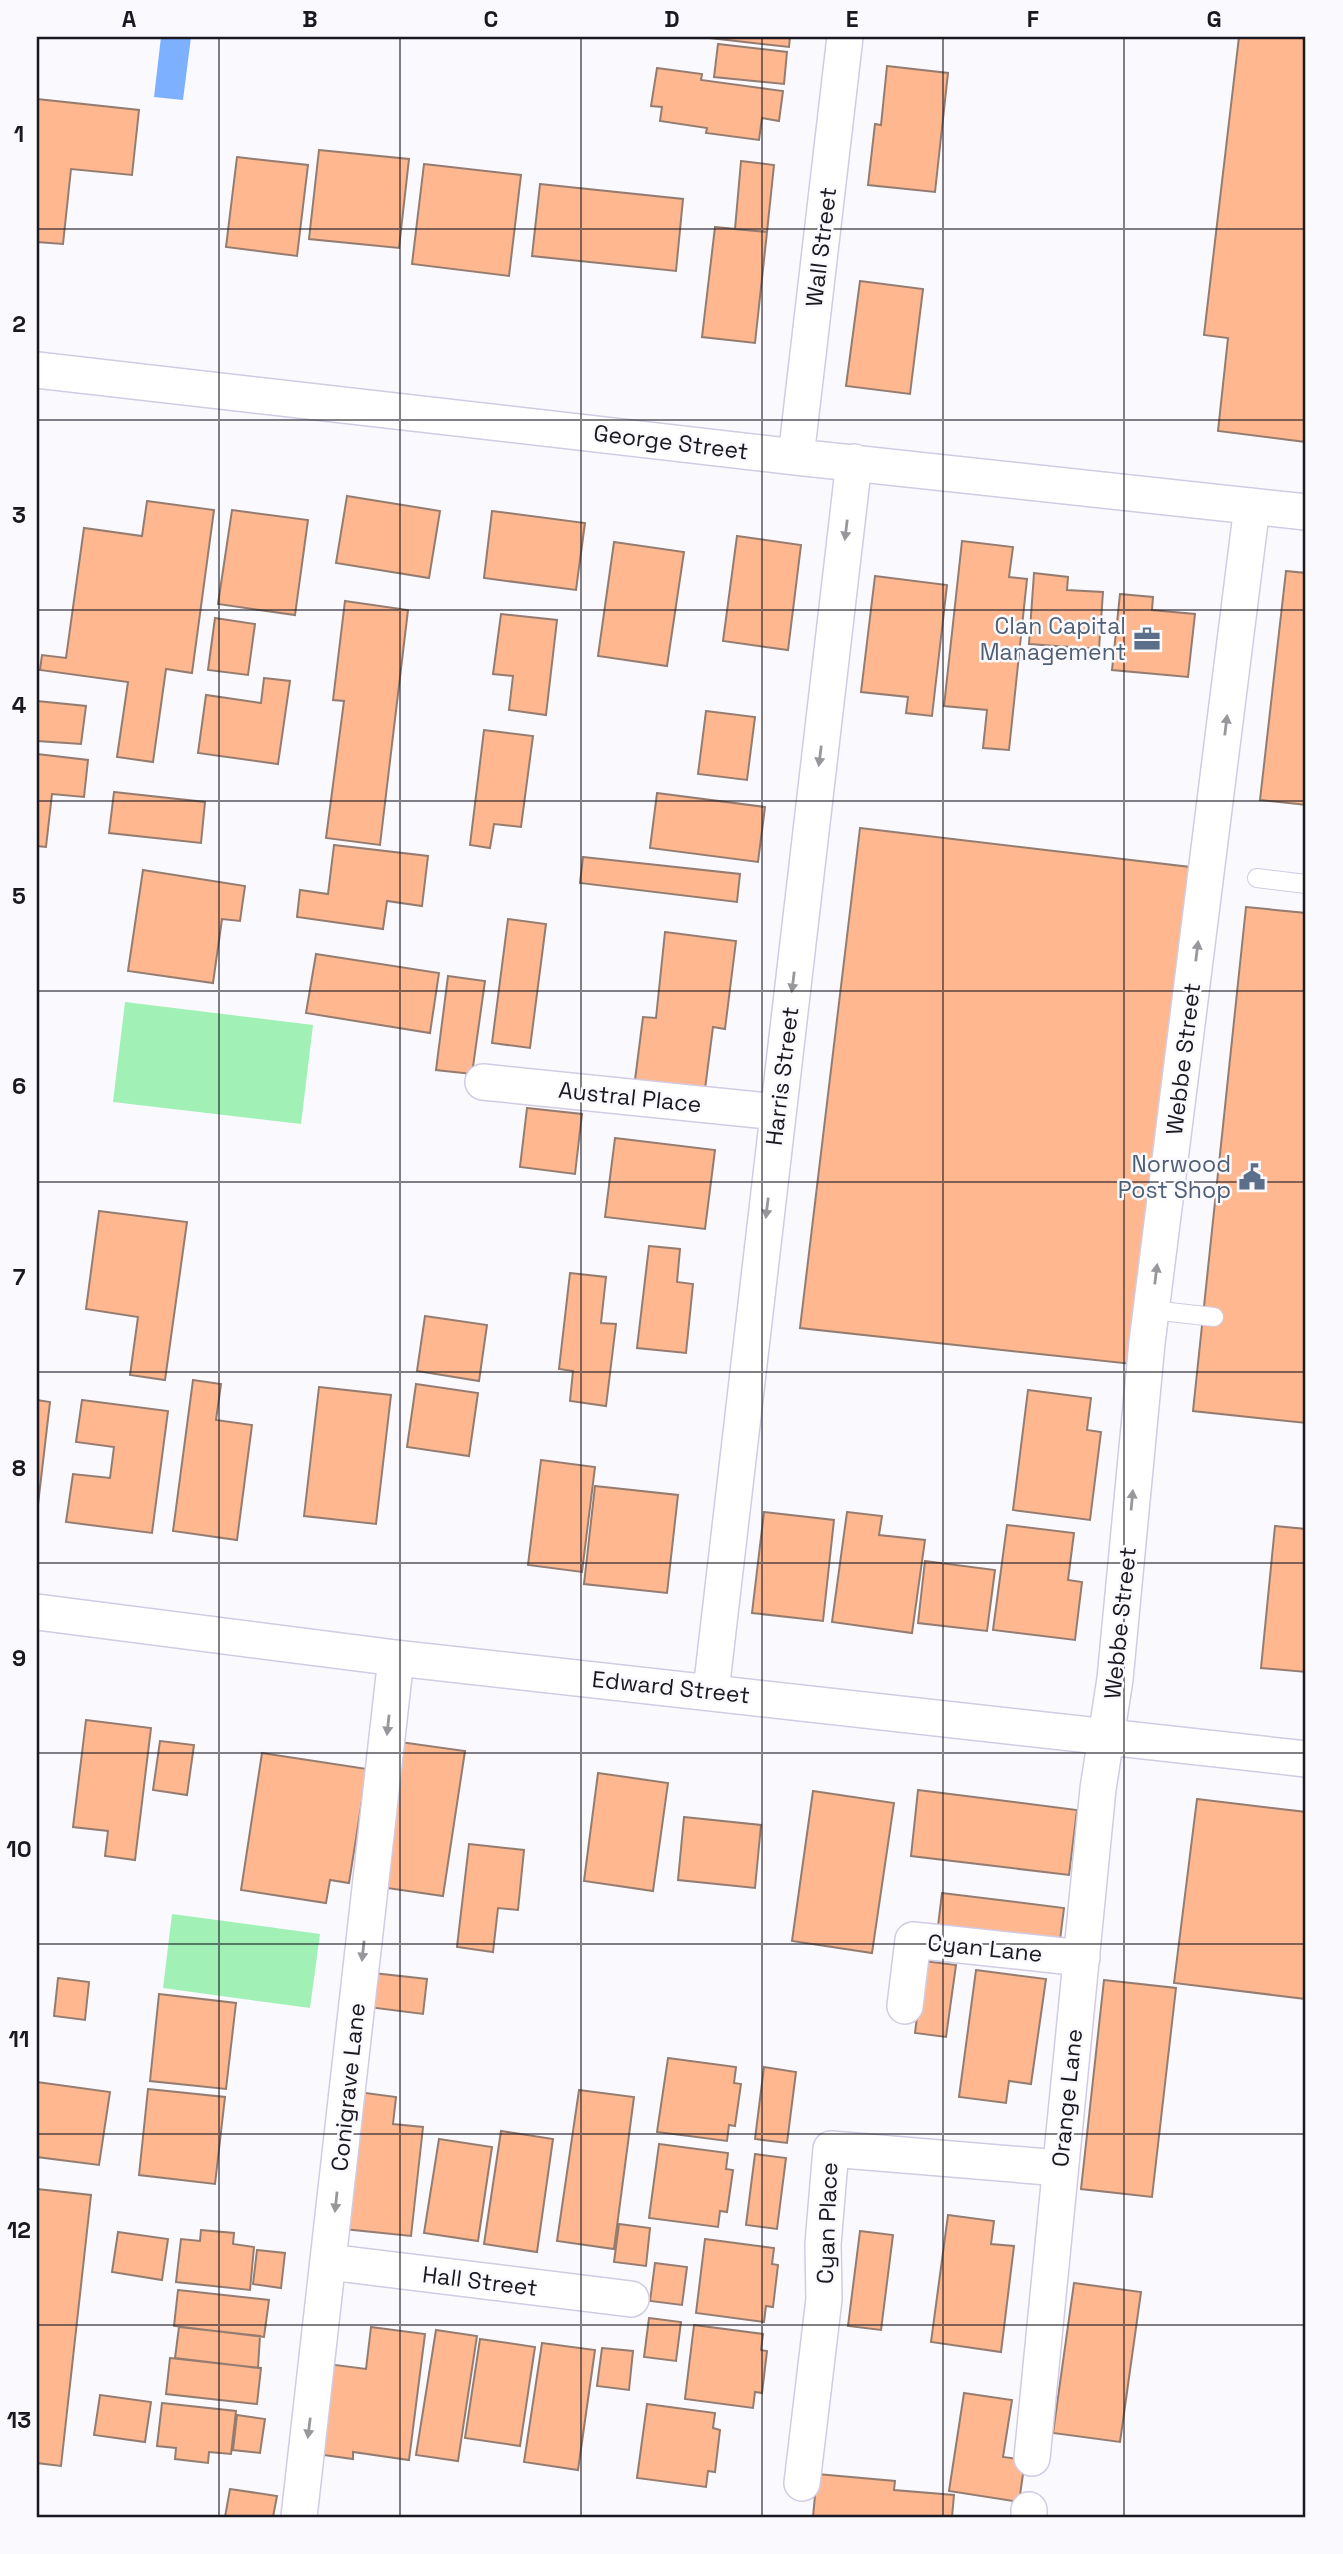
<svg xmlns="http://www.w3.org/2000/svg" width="1343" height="2554" font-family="'Space Grotesk',sans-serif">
<rect width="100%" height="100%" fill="#faf9fe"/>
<!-- green -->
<path fill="#a1f1b6" d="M125,1002L313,1025L301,1124L113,1102Z
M172,1914L320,1934L310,2008L163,1988Z"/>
<!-- water -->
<path fill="#7db0fe" d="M161,37H191L183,100L154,97Z"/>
<!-- building -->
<path fill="#feb78e" stroke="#947d70" stroke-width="2" d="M701,37H790L789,47Z
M1239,37H1306V442L1218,431L1228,338L1204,335Z
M718,44L787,52L784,84L714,77Z
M887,66L948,73L935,192L868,185L875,124L881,125Z
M657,68L702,74L701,80L783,91L779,121L762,118L759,140L706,133L707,128L660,121L662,107L651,106Z
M37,99L139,110L132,175L71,169L63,244L37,242Z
M319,150L409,159L399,248L309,239Z
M237,157L308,165L297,256L226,247Z
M741,161L774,165L767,232L735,229Z
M424,164L521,175L509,276L412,264Z
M540,184L683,199L676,271L532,256Z
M715,227L767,232L755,343L702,337Z
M860,281L923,289L910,394L846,386Z
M347,496L440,511L429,578L336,563Z
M147,501L214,510L192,673L166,669L153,762L117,757L128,682L40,670L42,655L66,658L84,528L142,536Z
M232,510L308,520L295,615L218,604Z
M492,511L585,523L576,590L484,578Z
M737,536L801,545L788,650L723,641Z
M962,541L1013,547L1009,577L1027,579L1009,750L983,748L987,710L944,706Z
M614,542L684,552L667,666L598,656Z
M1286,571L1306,573V805L1260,800Z
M1034,573L1068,577L1067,590L1103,592L1099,649L1029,644Z
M875,576L947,585L932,716L906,713L908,697L861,692Z
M1120,594L1153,597L1152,610L1195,614L1188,677L1112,670Z
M345,601L408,610L380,845L326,838L344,701L333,700Z
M501,614L557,620L546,715L509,710L513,676L493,674Z
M215,618L255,624L248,675L208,670Z
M264,678L290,681L278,764L198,753L206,695L261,703Z
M37,701L86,706L81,744L37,741Z
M706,711L755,717L747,780L698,774Z
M484,730L533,736L521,827L494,824L490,848L470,845Z
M37,754L88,760L84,797L52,794L46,847L37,846Z
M114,792L205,802L201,843L109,833Z
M657,793L765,807L758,862L650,848Z
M860,828L1190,867L1132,1364L800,1328Z
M334,845L428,856L422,906L387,901L383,929L297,917L300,890L328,894Z
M583,857L740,874L737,902L580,883Z
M143,870L245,886L240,921L222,919L213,983L128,971Z
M1246,907L1306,913V1423L1193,1411Z
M508,919L546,924L530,1048L492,1043Z
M665,932L736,941L725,1029L713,1027L705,1089L635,1080L643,1017L656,1018Z
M316,954L439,973L430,1033L306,1013Z
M448,976L485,981L472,1074L436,1070Z
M527,1108L582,1114L575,1174L520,1167Z
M615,1138L715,1150L705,1229L605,1217Z
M99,1211L187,1222L165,1380L130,1375L138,1317L86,1309Z
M649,1246L680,1249L677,1282L693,1284L686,1353L637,1348Z
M570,1273L606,1277L601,1323L616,1324L606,1406L570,1401L573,1371L559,1369Z
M425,1316L487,1325L479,1381L417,1371Z
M193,1380L221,1384L216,1420L252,1425L237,1540L173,1531Z
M416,1384L478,1393L469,1456L407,1447Z
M319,1387L391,1395L376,1524L304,1516Z
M1028,1390L1091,1398L1087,1430L1101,1432L1090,1520L1013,1510Z
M37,1400L50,1402L37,1513Z
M82,1400L168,1411L152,1533L66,1522L73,1474L110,1478L114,1447L76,1442Z
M541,1460L595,1467L582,1572L528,1565Z
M595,1486L678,1495L667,1593L584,1584Z
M764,1512L834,1520L823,1621L752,1613Z
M847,1512L882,1516L879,1535L925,1540L912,1633L832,1622Z
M1007,1525L1074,1533L1068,1580L1082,1582L1075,1640L993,1630Z
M1275,1526L1306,1529V1672L1261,1668Z
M925,1561L995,1570L987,1631L918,1623Z
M86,1720L151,1728L135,1860L105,1856L108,1831L73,1827Z
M160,1741L194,1745L187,1795L153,1790Z
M400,1742L465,1751L443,1896L380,1887Z
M262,1753L367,1769L349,1883L330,1880L326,1903L241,1890Z
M598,1773L668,1783L653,1891L584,1881Z
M918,1790L1077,1810L1069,1875L911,1856Z
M813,1791L894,1803L872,1953L792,1941Z
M1197,1799L1306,1812V1999L1174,1983Z
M684,1817L761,1825L755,1888L678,1880Z
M469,1844L524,1850L518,1910L498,1908L493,1952L457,1947Z
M942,1893L1064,1908L1059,1948L937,1934Z
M924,1961L956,1965L946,2037L915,2033Z
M976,1970L1046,1979L1031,2084L1009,2081L1006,2103L959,2097Z
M364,1972L427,1979L423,2014L360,2006Z
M58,1978L89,1982L85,2020L54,2016Z
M1104,1980L1176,1988L1152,2197L1081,2189Z
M159,1994L236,2003L226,2089L150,2081Z
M668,2058L736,2067L734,2083L741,2084L735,2126L729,2125L727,2141L657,2132Z
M764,2067L796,2072L787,2143L755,2139Z
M37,2082L110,2092L99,2165L37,2157Z
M148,2089L225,2097L215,2184L139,2175Z
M579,2090L634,2097L614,2249L557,2241Z
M358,2092L396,2097L393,2124L423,2127L411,2236L344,2229Z
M501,2131L553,2139L537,2252L484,2244Z
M439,2139L492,2147L478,2241L424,2233Z
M659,2144L728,2153L726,2169L733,2170L727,2212L720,2211L718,2227L649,2218Z
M755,2154L786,2158L777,2229L746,2225Z
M37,2189L91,2195L61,2466L37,2463Z
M948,2215L994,2221L991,2244L1014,2246L1001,2352L931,2342Z
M619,2224L650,2228L646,2266L614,2262Z
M201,2230L234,2233L233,2244L254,2247L250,2290L176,2282L181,2239L200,2241Z
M860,2231L893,2235L881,2330L848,2326Z
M118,2232L168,2239L162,2280L112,2272Z
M705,2239L774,2248L772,2264L778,2265L773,2307L766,2306L764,2322L696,2313Z
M257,2250L285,2253L281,2288L253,2284Z
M655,2263L687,2267L682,2305L650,2301Z
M1074,2283L1141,2292L1120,2442L1053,2433Z
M178,2290L269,2300L264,2337L174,2326Z
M649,2318L681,2322L676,2361L644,2357Z
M694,2325L763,2334L761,2350L767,2351L762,2393L755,2392L753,2408L685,2399Z
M179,2327L260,2336L258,2368L175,2358Z
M371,2327L425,2334L409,2460L353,2452V2459L316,2454L328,2364L366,2369Z
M436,2330L477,2336L458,2461L416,2455Z
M480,2339L535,2347L520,2446L465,2438Z
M542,2343L595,2350L578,2470L524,2462Z
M602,2348L633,2351L629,2390L597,2386Z
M170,2358L261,2368L257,2404L166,2394Z
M964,2393L1012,2400L1003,2457L1025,2460L1019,2502L949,2491Z
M100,2395L151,2402L145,2442L94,2435Z
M162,2403L236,2411L231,2454L209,2452L208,2463L175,2459L176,2448L157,2446Z
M647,2404L715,2413L713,2428L720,2430L715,2472L708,2471L706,2487L637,2478Z
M237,2415L265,2419L260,2453L233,2450Z
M817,2474L895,2481L894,2490L954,2495L952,2517H813Z
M230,2489L277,2496L273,2517H225Z"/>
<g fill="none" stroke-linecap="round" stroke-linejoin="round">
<!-- service casing -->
<g stroke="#d2cbe3" stroke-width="20">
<path id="service" d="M1257,878L1306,884
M1152,1310L1214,1317"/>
</g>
<!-- minor casing -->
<g stroke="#d2cbe3" stroke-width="38">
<path id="minor" d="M37,370L796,457L1306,512
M796,457L845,37
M483,1082L778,1112
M37,1612L396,1658L1306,1759
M711,1691L854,462
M905,2006L913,1940L1082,1958
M329,2262L631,2299
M1032,2458L1098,1789L1115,1679L1147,1343L1252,506
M802,2483L824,2299L823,2244L831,2149L1060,2168
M299,2517L396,1658
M1029,2517V2510"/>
</g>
<!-- service -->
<use href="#service" stroke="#fff" stroke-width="18"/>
<!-- minor -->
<use href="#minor" stroke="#fff" stroke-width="35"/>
</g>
<!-- one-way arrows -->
<defs><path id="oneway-solid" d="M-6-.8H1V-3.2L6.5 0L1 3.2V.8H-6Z" transform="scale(1.75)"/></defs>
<g fill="#98979b">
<use href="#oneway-solid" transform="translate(846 530) rotate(97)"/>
<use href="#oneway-solid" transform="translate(1226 725) rotate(-83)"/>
<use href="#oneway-solid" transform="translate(820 756) rotate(97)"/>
<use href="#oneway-solid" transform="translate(1197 951) rotate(-83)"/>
<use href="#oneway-solid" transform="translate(793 982) rotate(97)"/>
<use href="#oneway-solid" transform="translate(767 1208) rotate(97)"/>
<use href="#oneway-solid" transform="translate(1156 1274) rotate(-83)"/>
<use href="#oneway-solid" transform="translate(1132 1500) rotate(-85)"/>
<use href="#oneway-solid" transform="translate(388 1725) rotate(96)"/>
<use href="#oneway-solid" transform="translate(363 1951) rotate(96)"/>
<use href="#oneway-solid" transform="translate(336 2202) rotate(96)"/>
<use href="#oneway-solid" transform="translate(309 2428) rotate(97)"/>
</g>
<!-- grid -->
<path fill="none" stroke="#1a1820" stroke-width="2" stroke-opacity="0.55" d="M219,37V2517M400,37V2517M581,37V2517M762,37V2517M943,37V2517M1124,37V2517M37,229H1306M37,420H1306M37,610H1306M37,801H1306M37,991H1306M37,1182H1306M37,1372H1306M37,1563H1306M37,1753H1306M37,1944H1306M37,2134H1306M37,2325H1306"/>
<!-- icons -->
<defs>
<g id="office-bare" transform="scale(2.1)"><path d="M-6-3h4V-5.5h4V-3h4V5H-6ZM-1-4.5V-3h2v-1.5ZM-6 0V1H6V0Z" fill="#5c6f8a" stroke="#faf9fe" stroke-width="2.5" paint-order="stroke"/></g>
<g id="civic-bare" transform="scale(2.1)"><path d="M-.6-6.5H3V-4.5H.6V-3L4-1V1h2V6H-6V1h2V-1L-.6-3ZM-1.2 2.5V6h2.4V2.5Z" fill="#5c6f8a" stroke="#faf9fe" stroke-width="2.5" paint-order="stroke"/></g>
</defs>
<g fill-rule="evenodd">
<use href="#office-bare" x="1147" y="639"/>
<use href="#civic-bare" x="1252" y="1177"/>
</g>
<g text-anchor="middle" stroke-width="5" stroke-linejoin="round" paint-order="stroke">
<!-- street labels -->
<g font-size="23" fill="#1a1820" stroke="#faf9fe">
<text transform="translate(821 247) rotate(-83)" y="8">Wall Street</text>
<text transform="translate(671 442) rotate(7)" y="8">George Street</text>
<text transform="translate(1183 1059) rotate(-83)" y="8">Webbe Street</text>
<text transform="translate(782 1076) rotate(-83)" y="8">Harris Street</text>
<text transform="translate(630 1097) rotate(6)" y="8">Austral Place</text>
<text transform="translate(1120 1623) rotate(-84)" y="8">Webbe Street</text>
<text transform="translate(671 1687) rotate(6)" y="8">Edward Street</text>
<text transform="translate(985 1948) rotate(6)" y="8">Cyan Lane</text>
<text transform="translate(348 2087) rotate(-84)" y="8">Conigrave Lane</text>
<text transform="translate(1067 2098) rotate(-84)" y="8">Orange Lane</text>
<text transform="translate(827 2223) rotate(-88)" y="8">Cyan Place</text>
<text transform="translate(480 2281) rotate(7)" y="8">Hall Street</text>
</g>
<!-- service labels -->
<g font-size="23" fill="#4e5e75" stroke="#faf9fe" text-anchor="end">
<text x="1126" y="634">Clan Capital<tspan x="1126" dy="26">Management</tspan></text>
<text x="1231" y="1172">Norwood<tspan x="1231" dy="26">Post Shop</tspan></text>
</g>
</g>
<!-- border -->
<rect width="1343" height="2554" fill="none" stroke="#faf9fe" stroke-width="77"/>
<rect x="38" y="38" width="1266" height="2478" fill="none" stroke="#1a1820" stroke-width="2.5"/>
<g font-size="23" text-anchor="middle" font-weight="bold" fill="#1a1820">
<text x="129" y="27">A</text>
<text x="310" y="27">B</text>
<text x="491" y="27">C</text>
<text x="672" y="27">D</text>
<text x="852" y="27">E</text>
<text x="1033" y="27">F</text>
<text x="1214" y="27">G</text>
<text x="19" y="142">1</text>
<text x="19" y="332">2</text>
<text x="19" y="523">3</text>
<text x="19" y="713">4</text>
<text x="19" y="904">5</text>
<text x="19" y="1094">6</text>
<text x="19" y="1285">7</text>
<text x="19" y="1476">8</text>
<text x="19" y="1666">9</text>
<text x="19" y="1857">10</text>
<text x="19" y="2047">11</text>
<text x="19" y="2238">12</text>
<text x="19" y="2428">13</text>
</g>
</svg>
